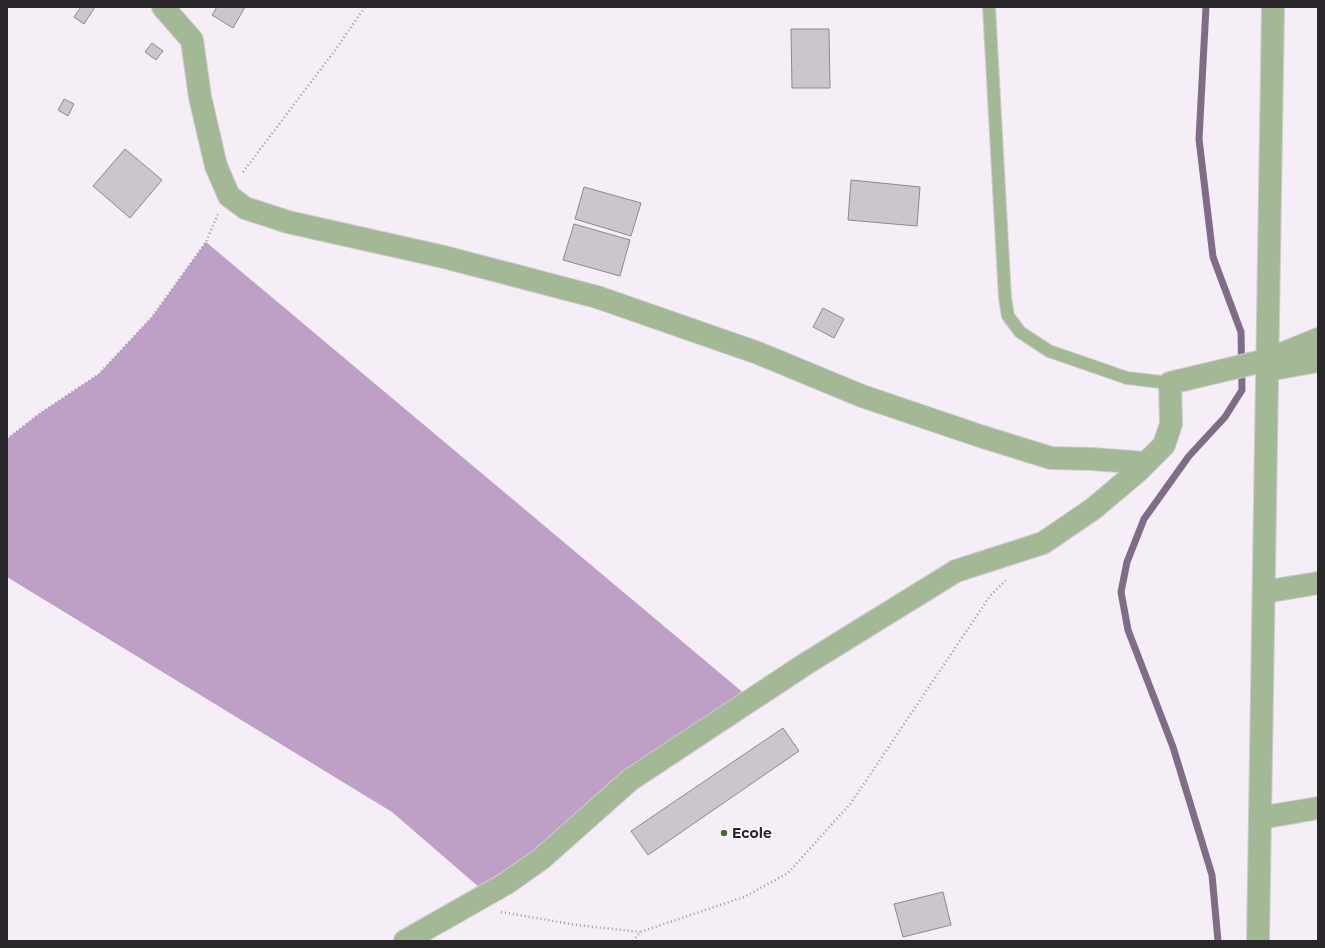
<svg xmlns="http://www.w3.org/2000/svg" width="1325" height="948" font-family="Montserrat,sans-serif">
<rect width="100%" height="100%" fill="#f5eef7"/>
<!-- forest -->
<path fill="#bea0c7" d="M206,242L752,700L487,894L392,812L7,577V439L39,414L99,374L152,317Z"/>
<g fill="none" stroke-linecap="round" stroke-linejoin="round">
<!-- stream -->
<path stroke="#816c88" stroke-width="7" d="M1206,7L1199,139L1213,257L1241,332L1242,390L1225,417L1189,456L1144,519L1127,562L1121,592L1128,630L1173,747L1212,875L1218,941"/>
</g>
<!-- building -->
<path fill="#ccc5cd" stroke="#8d888f" d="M81,7H95L84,24L74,17Z
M217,7H245L233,28L212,15Z
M791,29H829L830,88H792Z
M152,43L163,51L156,60L145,52Z
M64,99L74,104L68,116L58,110Z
M125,149L162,180L130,218L93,186Z
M851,180L920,187L917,226L848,220Z
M584,187L641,203L631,236L575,219Z
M574,224L630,240L620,276L563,260Z
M823,308L844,319L834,338L813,327Z
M783,728L799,751L648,855L631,831Z
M943,892L951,925L903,937L894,904Z"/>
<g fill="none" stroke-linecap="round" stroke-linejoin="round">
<!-- lane casing -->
<g stroke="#d0cad2" stroke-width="14">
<path id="lane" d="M989,7L1005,298L1008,316L1020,332L1049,351L1127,378L1170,383"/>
</g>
<!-- street casing -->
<g stroke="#d0cad2" stroke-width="24">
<path id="street" d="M163,7L192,40L200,97L216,166L229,196L245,208L288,222L444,257L597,297L758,353L862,396L980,436L1051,458L1092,459L1146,463
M1267,370L1318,361
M1264,592L1318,583
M1260,818L1318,808
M405,941L507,883L541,859L630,780L807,663L956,571L1043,543L1093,509L1138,471L1164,445L1171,424L1170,383L1267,360L1318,339
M1258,941L1273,7"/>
</g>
<!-- path -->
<path stroke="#9d989e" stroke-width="2.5" stroke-dasharray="1 3" stroke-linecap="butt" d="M243,172L336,49L365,7
M7,439L39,414L99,374L152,317L206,242L218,214
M501,912L577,925L640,932
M633,941L640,932L744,897L788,873L851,803L990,596L1007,579"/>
<!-- lane -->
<use href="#lane" stroke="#a3b995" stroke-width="12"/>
<!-- street -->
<use href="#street" stroke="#a3b995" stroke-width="22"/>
</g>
<!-- markers -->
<circle fill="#466d28" stroke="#fefefe" stroke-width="1.5" cx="724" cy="833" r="4"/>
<g text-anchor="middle" stroke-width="3" stroke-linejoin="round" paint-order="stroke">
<!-- poi labels -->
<g font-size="14" font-weight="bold" fill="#29272a" stroke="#fefefe" text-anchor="start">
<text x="732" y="838">Ecole</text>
</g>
</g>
<!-- border -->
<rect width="1325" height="948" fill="none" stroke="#29272a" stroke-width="16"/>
</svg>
